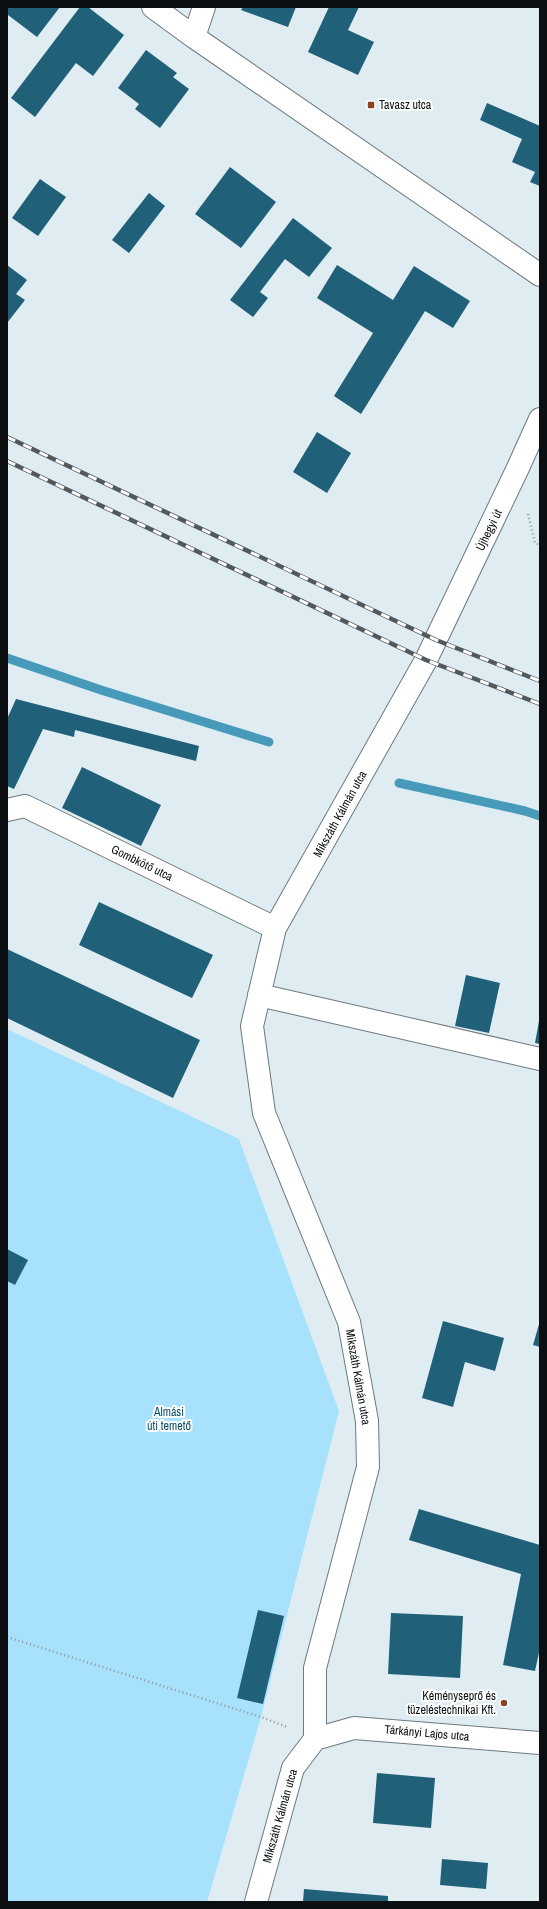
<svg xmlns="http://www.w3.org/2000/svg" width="547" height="1909" font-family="'Archivo Narrow',sans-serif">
<rect width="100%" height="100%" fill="#dfedf3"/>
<!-- green -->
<path fill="#a7e1fb" d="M7,1029L239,1139L339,1411L261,1717L207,1902H7Z"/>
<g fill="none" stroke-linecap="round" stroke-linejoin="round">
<!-- stream -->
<path stroke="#489abb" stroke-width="9" d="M7,658L101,690L269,742
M399,783L525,811L540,816"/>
</g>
<!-- building -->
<path fill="#206078" d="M7,7H60L37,37L8,15L7,17Z
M80,7H88L124,35L93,76L76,63L35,117L11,98Z
M243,7H296L288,27L241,10Z
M329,7H359L348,30L374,42L358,75L308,52Z
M146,50L177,73L173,77L189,89L160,128L135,109L139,104L118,88Z
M487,103L540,126V186L530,182L535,172L512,162L522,139L480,120Z
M230,167L276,202L241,248L195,214Z
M40,179L66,197L38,236L12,218Z
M149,193L165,206L129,253L112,240Z
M293,218L332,248L309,277L285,259L260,292L268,298L253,317L230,300Z
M7,265L27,280L16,294L25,300L7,323Z
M337,265L393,300L414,266L470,301L453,328L425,311L361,414L334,396L373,333L317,298Z
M317,432L351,453L327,493L293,472Z
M16,699L199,746L196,761L75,730L74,737L43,729L14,789L7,786V719Z
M82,767L161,805L141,846L62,808Z
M99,902L213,955L192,998L79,945Z
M7,949L200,1040L173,1098L7,1018Z
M466,975L500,983L489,1033L455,1026Z
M539,1021H540V1044L535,1043Z
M7,1249L28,1260L15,1285L7,1281Z
M443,1321L504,1338L495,1371L465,1362L453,1407L422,1398Z
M540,1321V1347L533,1345Z
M419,1509L540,1545V1648L535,1671L503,1665L521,1574L409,1540Z
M258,1610L284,1616L263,1704L237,1698Z
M391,1613L463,1616L460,1678L388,1674Z
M377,1773L435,1778L431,1828L373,1823Z
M442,1859L488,1863L486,1889L440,1885Z
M304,1889L388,1896V1902H303Z"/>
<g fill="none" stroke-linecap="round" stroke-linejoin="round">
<!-- minor casing -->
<g stroke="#6d797f" stroke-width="24">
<path id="minor" d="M153,7L194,37L540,275
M194,37L204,7
M7,810L25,806L275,928
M259,995L540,1059
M315,1739V1668L368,1467L367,1421L349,1322L264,1113L252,1026L275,928L426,660L517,470L540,419"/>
</g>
<!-- tertiary casing -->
<g stroke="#6d797f" stroke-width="24">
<path id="tertiary" d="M256,1902L293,1768L315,1739L354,1728L540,1743"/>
</g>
<!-- path -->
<path stroke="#8e989d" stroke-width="2.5" stroke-dasharray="1 3" stroke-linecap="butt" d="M528,514L535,543L540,545
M7,1637L261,1717L287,1727"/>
<!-- minor -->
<use href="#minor" stroke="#fff" stroke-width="22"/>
<!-- tertiary -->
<use href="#tertiary" stroke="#fff" stroke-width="22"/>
<!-- rail casing -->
<g stroke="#52595d" stroke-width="4.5">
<path id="rail" d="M7,437L436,640L540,681
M7,461L426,660L540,704"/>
</g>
<!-- rail -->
<use href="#rail" stroke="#fff" stroke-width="3" stroke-dasharray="9" stroke-linecap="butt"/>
</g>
<!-- markers -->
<g fill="#8b451e" stroke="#fff" stroke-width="1.5">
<rect x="367" y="101" width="8" height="8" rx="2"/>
<circle cx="504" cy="1703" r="4"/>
</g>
<g text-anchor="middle" stroke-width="4" stroke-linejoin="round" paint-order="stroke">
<!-- poi labels -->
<g font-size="12" fill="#0b0f12" stroke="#fff" text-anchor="start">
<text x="379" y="109">Tavasz utca</text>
<text x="496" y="1700" text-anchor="end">Kéményseprő és<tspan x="496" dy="14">tüzeléstechnikai Kft.</tspan></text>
</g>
<!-- street labels -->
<g font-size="12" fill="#0b0f12" stroke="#fff">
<text transform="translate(489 530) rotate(-64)" y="4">Újhegyi út</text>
<text transform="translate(340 814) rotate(-61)" y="4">Mikszáth Kálmán utca</text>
<text transform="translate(142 863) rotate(26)" y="4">Gombkötő utca</text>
<text transform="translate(358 1377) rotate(80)" y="4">Mikszáth Kálmán utca</text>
<text transform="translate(427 1733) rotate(5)" y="4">Tárkányi Lajos utca</text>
<text transform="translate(280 1816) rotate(-74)" y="4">Mikszáth Kálmán utca</text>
</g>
<!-- park labels -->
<g font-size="12" fill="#0a4f67" stroke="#fff">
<text x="169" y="1416">Almási<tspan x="169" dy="14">úti temető</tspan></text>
</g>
</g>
<!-- border -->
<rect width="547" height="1909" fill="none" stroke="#0b0f12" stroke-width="16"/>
</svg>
